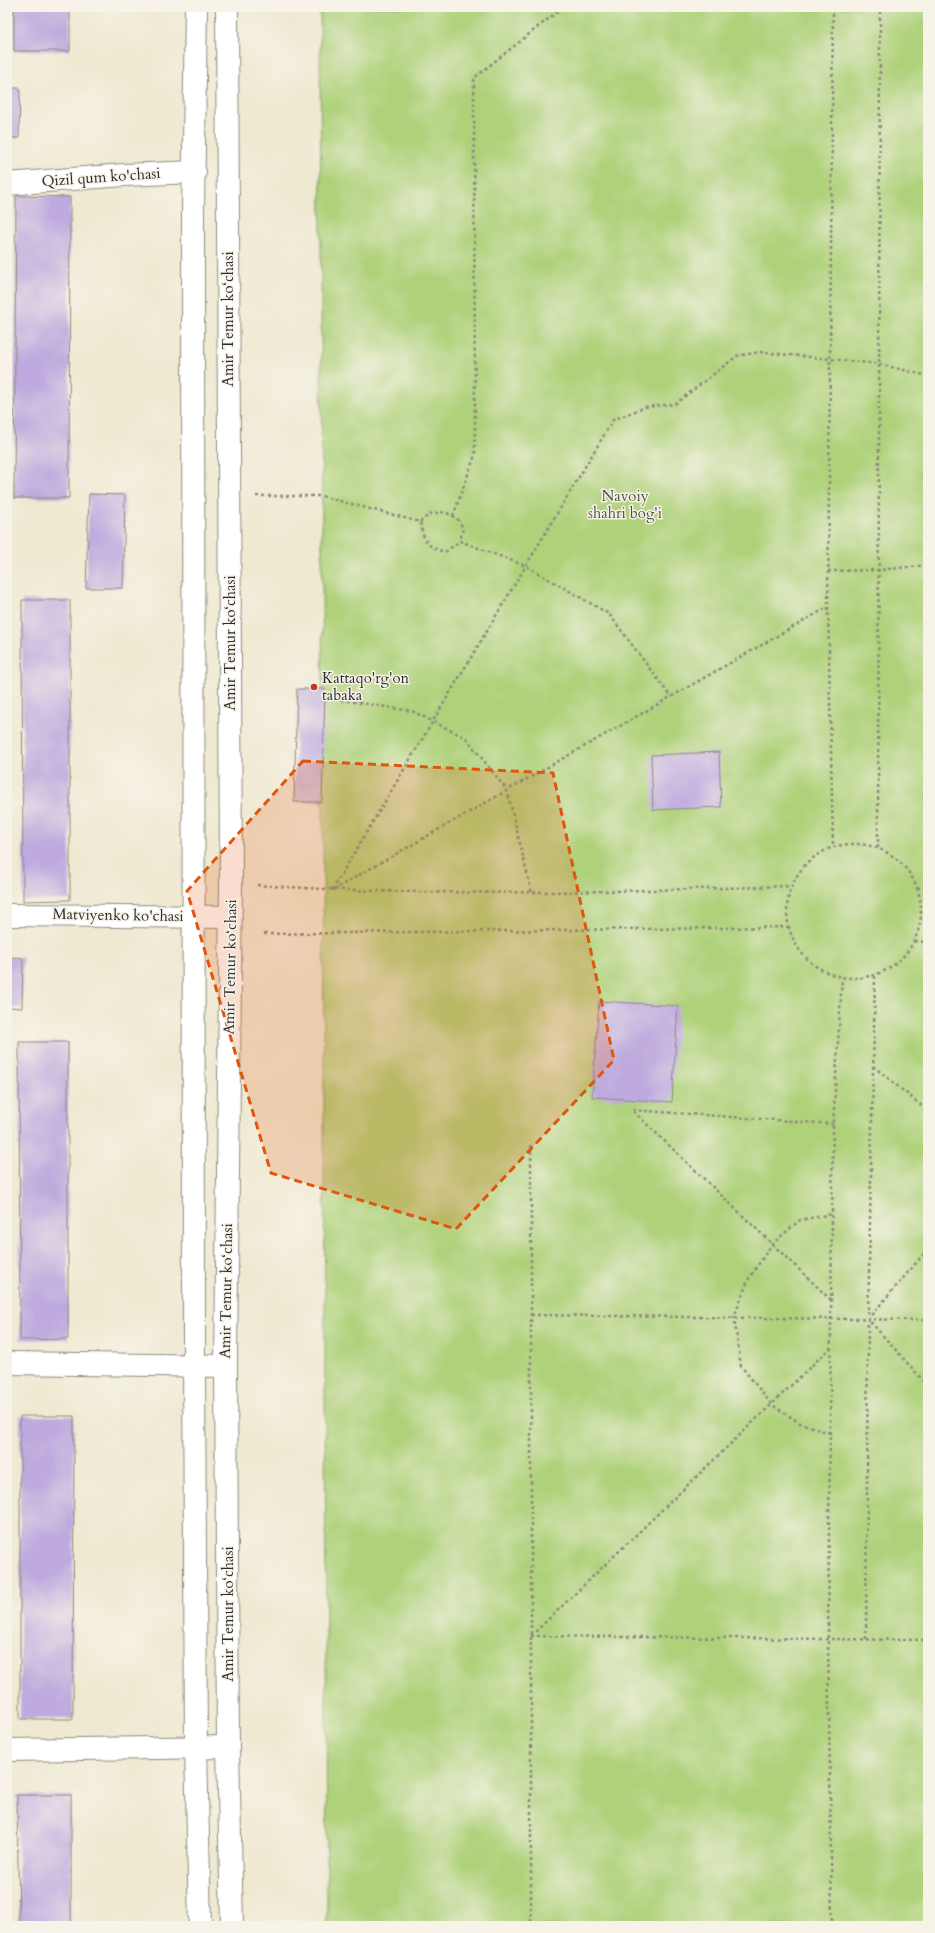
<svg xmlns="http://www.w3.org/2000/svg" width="935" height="1933" font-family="Cardo,serif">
<rect width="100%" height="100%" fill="#f7f3e8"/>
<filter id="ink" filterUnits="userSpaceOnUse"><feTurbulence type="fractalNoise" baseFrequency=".025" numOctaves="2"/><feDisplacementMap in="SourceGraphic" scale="8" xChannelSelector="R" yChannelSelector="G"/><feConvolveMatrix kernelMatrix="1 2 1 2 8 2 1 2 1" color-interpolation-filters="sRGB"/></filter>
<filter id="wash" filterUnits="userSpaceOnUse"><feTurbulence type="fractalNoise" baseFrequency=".012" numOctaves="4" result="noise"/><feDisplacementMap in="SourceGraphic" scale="16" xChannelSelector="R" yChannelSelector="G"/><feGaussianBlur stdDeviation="0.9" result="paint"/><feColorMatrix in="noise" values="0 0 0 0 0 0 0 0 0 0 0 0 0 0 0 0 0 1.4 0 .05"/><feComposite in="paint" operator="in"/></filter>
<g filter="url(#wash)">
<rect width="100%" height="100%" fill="#efe9d1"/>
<!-- green -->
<path fill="#afd17a" stroke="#6d7e52" d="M320,7H928V1926H327Z"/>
<g id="blocks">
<!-- building -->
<path fill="#beaade" d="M14,7H70V51H14Z
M7,88H20L19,138H7Z
M16,196L70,197L69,498H14Z
M89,494L125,495L123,588H86Z
M22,600H70V900L23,901Z
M297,689H325L322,802H294Z
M719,752L721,807L653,810L651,755Z
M7,957L23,958L22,1008L7,1007Z
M599,1001L678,1006L672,1102L592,1097Z
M19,1042H68V1339L20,1340Z
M20,1416H74L73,1719H20Z
M17,1795H71V1926H19Z"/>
</g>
</g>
<g filter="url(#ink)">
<use href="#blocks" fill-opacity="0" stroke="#8d8a7e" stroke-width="1"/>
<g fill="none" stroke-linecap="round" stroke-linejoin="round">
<!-- minor casing -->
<g stroke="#8d8a7e" stroke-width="24">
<path id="minor" d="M7,184L124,175L195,172
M7,915L230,917
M7,1363L226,1366
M7,1750L228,1747"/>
</g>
<!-- major casing -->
<g stroke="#8d8a7e" stroke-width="24">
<path id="major" d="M196,7L193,213L194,1365L196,1747L200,1926
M227,7L231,883L226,1366L228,1747L232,1926"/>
</g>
<!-- path -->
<path stroke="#8d8a7e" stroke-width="2.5" stroke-dasharray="3 3" stroke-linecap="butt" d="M833,7L828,607L833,847
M256,496H321L420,522C424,541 426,547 445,552L460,541L526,566L609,614L671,697
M453,516L475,455L474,78L563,7
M420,522L430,514L445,512L457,518L463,528L460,541
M828,571L879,570L928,565
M335,699L412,711L466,738L507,790L532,894
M787 911a67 67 0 1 1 134 0a67 67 0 1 1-134 0Z
M878,848L880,7
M257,885C436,898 614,891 793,886
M917,888H928
M332,890L613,420L645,407L675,404L737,356L760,352L879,364L928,376
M333,890L828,607
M264,934L789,927
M915,941L928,942
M873,1066L928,1111
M531,1145V1926
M928,1249L868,1319L928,1386
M831,1300L632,1110L833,1124
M531,1315L928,1320
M830,1433L800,1423L772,1405L741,1366L734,1317L748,1280L772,1244L800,1220L832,1214
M531,1636L830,1348
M531,1636L928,1640
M866,1639L868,1319L875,975
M832,1926L828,1638L832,1214L833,1124L842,978"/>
<!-- minor -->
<use href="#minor" stroke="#fff" stroke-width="22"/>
<!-- major -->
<use href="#major" stroke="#fff" stroke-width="22"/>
</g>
</g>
<!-- marked area -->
<path fill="#df570e" fill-opacity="0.2" stroke="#df570e" stroke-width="3" stroke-dasharray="8 5" stroke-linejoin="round" d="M303,761L553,773L614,1060L456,1229L271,1173L187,891Z"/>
<!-- markers -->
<circle fill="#c8321e" stroke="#f7f3e8" stroke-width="1.5" cx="314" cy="687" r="4"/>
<g text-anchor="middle" stroke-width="3" stroke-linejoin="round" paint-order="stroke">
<!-- street labels -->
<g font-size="15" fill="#2b2b2b" stroke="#f7f3e8">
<text transform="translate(101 177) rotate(-4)" y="5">Qizil qum ko'chasi</text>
<text transform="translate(228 319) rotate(-90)" y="5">Amir Temur ko‘chasi</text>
<text transform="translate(230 643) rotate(-90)" y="5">Amir Temur ko‘chasi</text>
<text transform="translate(118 915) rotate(1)" y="5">Matviyenko ko'chasi</text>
<text transform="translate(230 967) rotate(-89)" y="5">Amir Temur ko‘chasi</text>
<text transform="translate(226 1291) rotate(-89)" y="5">Amir Temur ko‘chasi</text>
<text transform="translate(228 1614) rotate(-90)" y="5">Amir Temur ko‘chasi</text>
</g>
<!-- park labels -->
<g font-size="15" fill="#4c543f" stroke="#f7f3e8">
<text x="625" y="501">Navoiy<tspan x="625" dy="17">shahri bog'i</tspan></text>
</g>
<!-- poi labels -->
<g font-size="15" fill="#2b2b2b" stroke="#f7f3e8" text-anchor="start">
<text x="322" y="683">Kattaqo'rg'on<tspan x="322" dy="17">tabaka</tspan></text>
</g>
</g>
<!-- margin -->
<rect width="935" height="1933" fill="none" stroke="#f7f3e8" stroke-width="24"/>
</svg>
